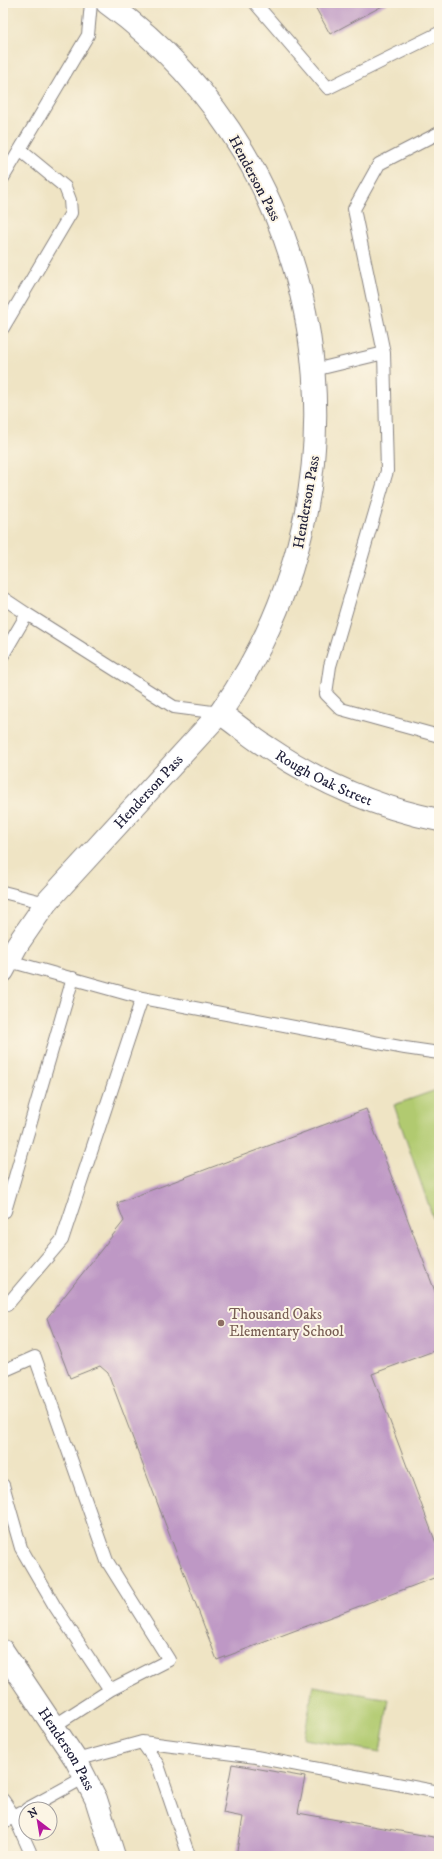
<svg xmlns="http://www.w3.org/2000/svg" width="442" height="1859" font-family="'IM FELL DW Pica',serif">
<rect width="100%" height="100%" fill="#fcf5e5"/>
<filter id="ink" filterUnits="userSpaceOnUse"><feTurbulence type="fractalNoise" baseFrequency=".025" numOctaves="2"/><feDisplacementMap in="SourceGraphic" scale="8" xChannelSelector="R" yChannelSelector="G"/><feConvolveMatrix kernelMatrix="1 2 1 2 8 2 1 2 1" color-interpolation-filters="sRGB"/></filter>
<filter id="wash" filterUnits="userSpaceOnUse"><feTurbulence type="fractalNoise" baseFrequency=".012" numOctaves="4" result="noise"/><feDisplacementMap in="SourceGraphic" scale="16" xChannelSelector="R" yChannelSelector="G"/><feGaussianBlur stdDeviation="0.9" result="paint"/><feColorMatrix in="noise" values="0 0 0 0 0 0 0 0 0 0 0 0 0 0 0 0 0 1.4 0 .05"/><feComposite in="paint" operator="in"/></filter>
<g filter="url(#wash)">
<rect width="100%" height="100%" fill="#efe4c4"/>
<!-- green -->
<path fill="#b1ca70" stroke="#6a7656" d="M439,1089V1235L394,1105Z
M313,1686L389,1699L380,1752L304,1739Z"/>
<g id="blocks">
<!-- building -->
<path fill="#be98c5" d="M313,3H388L330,34Z
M366,1109L439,1302V1349L372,1374L439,1551V1576L217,1660L108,1373L100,1366L70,1378L47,1318L124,1221L117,1203Z
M232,1764L305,1777L298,1813L439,1838V1856H236L243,1817L223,1813Z"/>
</g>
</g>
<g filter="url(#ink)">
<use href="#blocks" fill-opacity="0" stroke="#888380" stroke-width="1"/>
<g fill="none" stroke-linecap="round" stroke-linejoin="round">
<!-- lane casing -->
<g stroke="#888380" stroke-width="14">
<path id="lane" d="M255,3L328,88L439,33
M3,178L88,35L91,3
M3,328L71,213L70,200L65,187L20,150
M384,353L354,209L379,164L439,133
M314,370L384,353L387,471L330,666L326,694L341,709L439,736
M3,598L27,614
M3,655L27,614L174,707L220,713
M3,892L46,903
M142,998L405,1048L439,1053
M3,1211H5L73,978
M3,1305H7L62,1240L142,998L9,961
M3,1371L35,1357L107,1561L169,1660L110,1690
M3,1485L21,1548L54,1605L110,1690L54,1726
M142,1742L158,1765L189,1856
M76,1760L142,1742L256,1757L439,1792
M3,1800L14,1816L32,1856
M27,1809L85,1777
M3,1823L21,1812"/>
</g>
<!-- street casing -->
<g stroke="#888380" stroke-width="24">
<g id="street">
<path id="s1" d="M220,713C236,724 251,737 267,747C319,782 378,808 439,820"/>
</g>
</g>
<!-- secondary casing -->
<g stroke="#888380" stroke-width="24">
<g id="secondary">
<path id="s2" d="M3,971L17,945L46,903L220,713C381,486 334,167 107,3"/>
<path id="s3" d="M3,1651L76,1760L96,1799L114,1856"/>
</g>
</g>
<!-- lane -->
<use href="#lane" stroke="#fff" stroke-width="12"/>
<!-- street -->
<use href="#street" stroke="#fff" stroke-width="22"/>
<!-- secondary -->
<use href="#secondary" stroke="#fff" stroke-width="22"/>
</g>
</g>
<!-- markers -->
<circle fill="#8d6e63" stroke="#fcf5e5" stroke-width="1.5" cx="221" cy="1323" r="4"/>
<g text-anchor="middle" stroke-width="4" stroke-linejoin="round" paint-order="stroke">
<!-- street labels -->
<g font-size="15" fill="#22223b" stroke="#fcf5e5">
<text transform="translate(255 178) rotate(62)" y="5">Henderson Pass</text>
<text transform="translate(306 502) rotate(-80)" y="5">Henderson Pass</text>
<text dy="5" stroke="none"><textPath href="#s1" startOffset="123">Rough Oak Street</textPath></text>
<text dy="5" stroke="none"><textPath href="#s2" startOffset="232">Henderson Pass</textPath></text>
<text dy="5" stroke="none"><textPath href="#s3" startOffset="117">Henderson Pass</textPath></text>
</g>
<!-- education labels -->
<g font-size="15" fill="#785e54" stroke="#fcf5e5" text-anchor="start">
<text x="229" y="1319">Thousand Oaks<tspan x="229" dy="17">Elementary School</tspan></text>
</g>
</g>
<!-- margin -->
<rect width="442" height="1859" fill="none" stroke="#fcf5e5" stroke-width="16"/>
<!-- north arrow -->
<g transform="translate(38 1821) rotate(329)"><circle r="19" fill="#fcf5e5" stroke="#a5a1a1"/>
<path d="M0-3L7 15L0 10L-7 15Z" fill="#b5179e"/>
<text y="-6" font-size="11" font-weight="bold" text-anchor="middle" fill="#22223b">N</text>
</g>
</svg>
